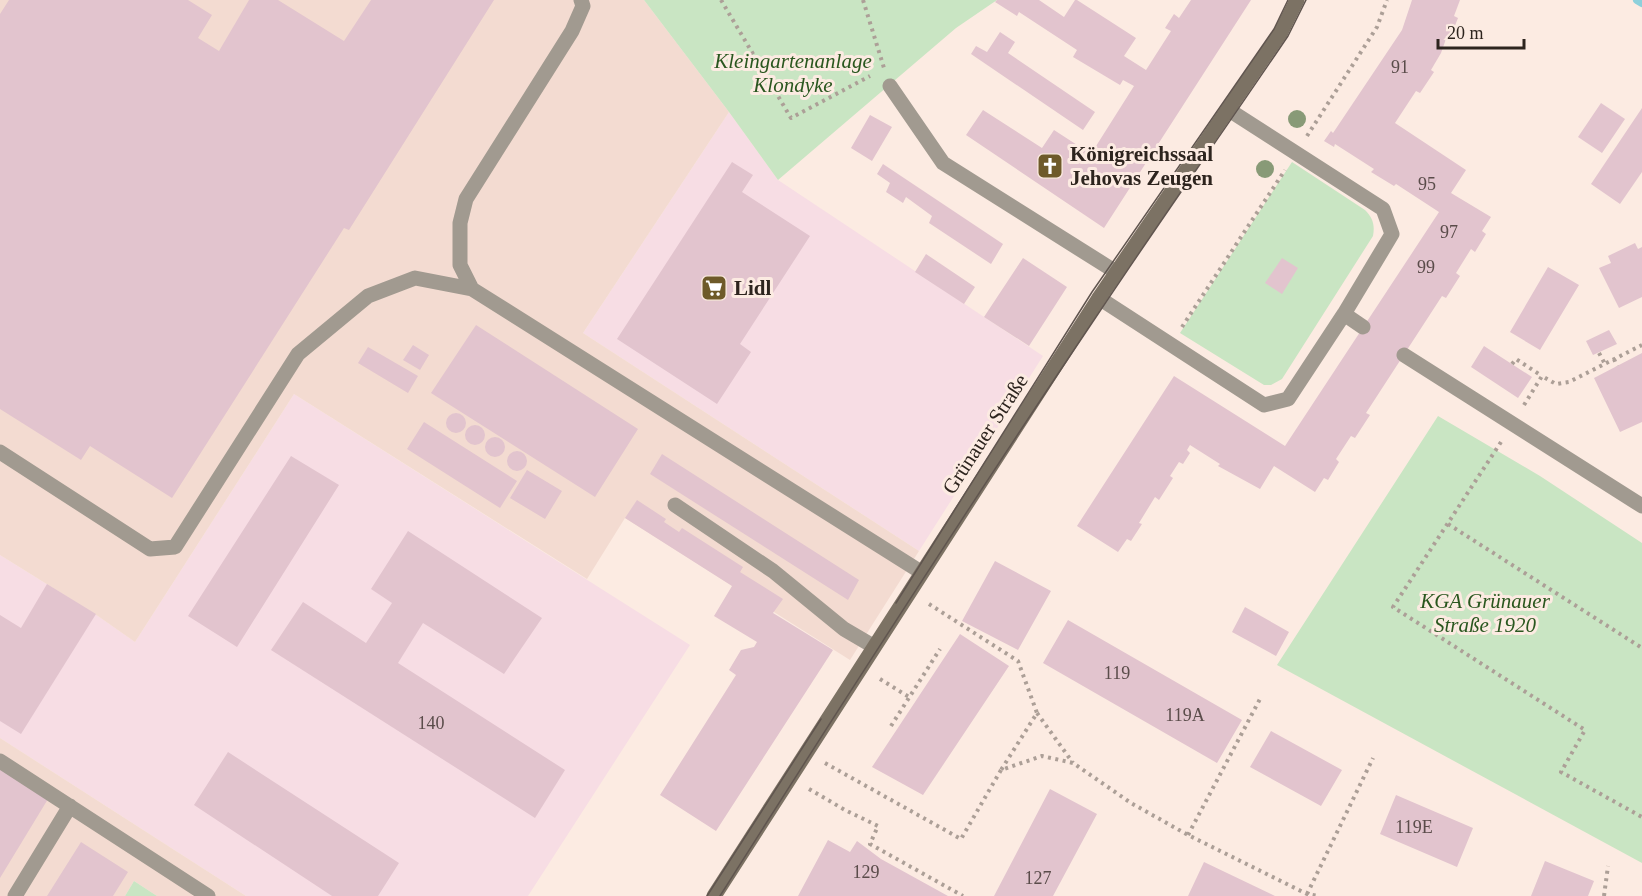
<svg xmlns="http://www.w3.org/2000/svg" width="1642" height="896" font-family="Georgia,serif">
<rect width="100%" height="100%" fill="#fcebe2"/>
<!-- commercial -->
<path fill="#f7dde4" d="M729,112L778,180L1043,356L919,551L583,333Z
M294,394L690,645L528,896H246L0,738V555L95,614L135,642Z"/>
<!-- industrial -->
<path fill="#f3dbd1" d="M0,0H644L729,112L583,333L919,551L850,660L625,518L587,579L294,394L135,642L95,614L0,555Z
M0,738L246,896H157L134,881L125,896H0Z"/>
<!-- green -->
<path fill="#c9e5c3" d="M644,0H997L956,28L778,180L729,112Z
M1292,162L1365,210C1373,218 1375,225 1373,236L1282,379L1271,385H1264L1180,333Z
M1438,416L1540,476L1642,543V863L1277,665Z
M134,881L157,896H125Z"/>
<g fill="none" stroke-linecap="round" stroke-linejoin="round">
<!-- stream -->
<path stroke="#8dd0db" stroke-width="8" d="M1637,0L1642,3"/>
</g>
<!-- building -->
<path fill="#e2c4ce" d="M9,0H188L212,15L198,38L219,51L249,0H278L344,41L371,0H494L349,230L344,228L172,498L90,446L81,460L0,409V14Z
M997,0H1039L1064,17L1075,0H1077L1136,38L1124,56L1146,70L1171,31L1165,28L1174,14L1179,18L1191,0H1251L1104,228L966,135L983,110L1042,148L1054,130L1091,154L1134,86L1123,80L1120,85L1073,57L1077,50L1019,12L1017,16L995,2Z
M1412,0H1460L1454,16L1458,18L1450,38L1447,36L1441,53L1431,70L1434,72L1420,93L1416,91L1395,123L1466,170L1451,193L1491,217L1482,231L1486,234L1475,252L1471,249L1456,273L1460,276L1446,298L1442,296L1366,413L1370,415L1355,438L1351,436L1336,459L1339,462L1328,480L1324,478L1315,492L1274,466L1260,489L1218,466L1220,464L1190,445L1187,450L1190,453L1183,464L1179,462L1170,476L1173,478L1159,500L1155,497L1139,523L1142,524L1131,541L1127,539L1118,552L1077,526L1174,376L1285,446L1439,212L1396,184L1394,186L1371,172L1374,169L1335,144L1334,147L1324,141L1331,131L1333,133L1402,30Z
M1000,32L1015,42L1008,53L1095,112L1083,130L971,54L976,46L987,52Z
M1601,103L1625,119L1602,153L1578,137Z
M1642,108V172L1620,204L1591,184Z
M870,115L892,127L872,161L851,148Z
M732,162L753,175L742,192L810,236L740,344L751,352L717,404L617,339Z
M883,164L1003,244L991,264L929,223L932,216L906,197L903,203L886,192L890,183L877,174Z
M1635,243L1638,249L1642,247V297L1619,308L1599,268L1611,263L1608,256Z
M926,254L975,287L964,304L915,272Z
M1023,258L1067,287L1029,346L984,317Z
M1282,258L1298,268L1282,294L1265,283Z
M1548,267L1579,285L1540,350L1510,332Z
M476,325L638,429L595,497L431,393Z
M1609,330L1617,344L1593,355L1586,341Z
M413,345L429,355L420,370L403,360Z
M1484,346L1532,377L1518,398L1471,367Z
M368,347L418,376L408,393L358,363Z
M1642,353V422L1620,432L1594,378Z
M446 423a10 10 0 1 1 20 0a10 10 0 1 1-20 0Z
M424,422L517,481L500,508L407,449Z
M465 435a10 10 0 1 1 20 0a10 10 0 1 1-20 0Z
M485 447a10 10 0 1 1 20 0a10 10 0 1 1-20 0Z
M507 461a10 10 0 1 1 20 0a10 10 0 1 1-20 0Z
M662,454L859,580L848,600L650,474Z
M291,456L339,485L237,647L188,616Z
M527,470L562,491L545,519L510,498Z
M637,500L666,519L664,522L679,532L682,528L743,567L740,572L783,599L773,613L833,650L716,831L660,795L736,675L729,670L741,650L754,647L757,642L714,616L732,586L625,518Z
M408,531L542,618L504,674L423,623L398,663L565,770L535,818L271,650L303,602L366,643L392,603L371,589Z
M995,561L1051,591L1018,650L962,621Z
M47,584L96,614L21,734L0,721V615L21,628Z
M1245,607L1289,632L1276,656L1232,632Z
M1068,620L1242,720L1217,763L1043,663Z
M960,634L1009,666L923,795L872,767Z
M1271,731L1342,770L1321,806L1250,767Z
M228,752L399,863L378,896H332L194,805Z
M0,769L48,799L0,878Z
M1050,789L1097,814L1053,896H994Z
M1396,795L1473,828L1457,867L1380,834Z
M828,840L850,852L857,841L881,859L948,896H798Z
M81,842L128,872L113,896H47Z
M1545,861L1594,881L1588,896H1531Z
M1204,862L1275,896H1188Z"/>
<g fill="none" stroke-linecap="round" stroke-linejoin="round">
<!-- path -->
<path stroke="#ac9f97" stroke-width="4" stroke-dasharray="3 4.5" stroke-linecap="butt" d="M721,0L791,118L870,76
M863,0L884,68
M1307,136L1377,27L1387,0
M1182,327L1285,170
M1599,353L1605,364
M1614,359L1617,366
M1512,364L1516,359L1542,376
M1524,405L1542,376L1556,384L1569,382L1642,345
M1501,442L1393,607L1585,730L1561,772L1642,817
M1448,524L1642,648
M929,604L1018,661L1037,713L1001,770
M880,679L909,697
M1037,713L1073,763
M891,726L940,649
M825,763L961,839L1001,770L1042,756L1073,763L1131,803L1188,835L1307,894L1318,896
M809,789L845,810L878,826L870,844L963,896
M1188,835L1260,699
M1307,894L1373,758
M1604,896L1608,866"/>
<!-- service -->
<path stroke="#a19a90" stroke-width="15" d="M890,86L943,163L1116,272
M472,289L460,265V223L466,199L572,31L583,6L581,0
M1099,298L1264,405L1288,399L1344,314L1392,234L1383,209L1229,110
M1344,314L1363,327
M1404,355L1642,506
M0,452L150,549L175,547L298,354L368,296L415,278L472,289L921,572
M675,505L773,571L844,629L873,646
M0,761L208,896
M15,896L70,806"/>
<!-- secondary -->
<path stroke="#7c7264" stroke-width="15" d="M714,896L1099,298L1281,32L1297,0"/>
<!-- tram -->
<path stroke="#60554f" stroke-width="1.5" d="M896,603L1092,292L1274,29L1288,0
M707,896L821,719
M720,896C844,700 969,506 1098,314C1160,221 1225,129 1288,36L1306,0"/>
</g>
<!-- trees -->
<g fill="#889a77">
<circle cx="1297" cy="119" r="9"/>
<circle cx="1265" cy="169" r="9"/>
</g>
<!-- icons -->
<defs>
<g id="church-square" transform="scale(1.35)"><rect x="-9" y="-9" width="18" height="18" rx="4" fill="#6e5a29" stroke="#fcebe2"/><path d="M-1.2-6h2.4v3.5h3.3v2.4h-3.3V6h-2.4V-.1h-3.3v-2.4h3.3Z" fill="#fff"/></g>
<g id="supermarket-square" transform="scale(1.35)"><rect x="-9" y="-9" width="18" height="18" rx="4" fill="#6e5a29" stroke="#fcebe2"/><path d="M-6-5.5h2.5l.6 2H6L4.5 2H-2.5L-4.4-4H-6ZM-1.5 3.2a1.3 1.3 0 1 0 .1 0ZM3 3.2a1.3 1.3 0 1 0 .1 0Z" fill="#fff"/></g>
</defs>
<g fill-rule="evenodd">
<use href="#church-square" x="1050" y="166"/>
<use href="#supermarket-square" x="714" y="288"/>
</g>
<g text-anchor="middle" stroke-width="6" stroke-linejoin="round" paint-order="stroke">
<!-- number labels -->
<g font-size="18" fill="#5a4c4a">
<text x="1400" y="73">91</text>
<text x="1427" y="190">95</text>
<text x="1449" y="238">97</text>
<text x="1426" y="273">99</text>
<text x="1117" y="679">119</text>
<text x="1185" y="721">119A</text>
<text x="431" y="729">140</text>
<text x="1414" y="833">119E</text>
<text x="866" y="878">129</text>
<text x="1038" y="884">127</text>
</g>
<!-- park labels -->
<g font-size="21" font-style="italic" fill="#2a571f" stroke="#fcebe2">
<text x="793" y="68">Kleingartenanlage<tspan x="793" dy="24">Klondyke</tspan></text>
<text x="1485" y="608">KGA Grünauer<tspan x="1485" dy="24">Straße 1920</tspan></text>
</g>
<!-- poi labels -->
<g font-size="21" font-weight="bold" fill="#2d241e" stroke="#fcebe2" text-anchor="start">
<text x="1070" y="161">Königreichssaal<tspan x="1070" dy="24">Jehovas Zeugen</tspan></text>
<text x="734" y="295">Lidl</text>
</g>
<!-- street labels -->
<g font-size="21" fill="#2d241e" stroke="#fcebe2">
<text transform="translate(985 434) rotate(-57)" y="7">Grünauer Straße</text>
</g>
</g>
<!-- scale -->
<path d="M1438 39v9h86v-9" fill="none" stroke="#2d241e" stroke-width="3"/>
<text x="1447" y="39" font-size="18" fill="#2d241e" stroke="#fcebe2" stroke-width="4.5" paint-order="stroke">20 m</text>
</svg>
